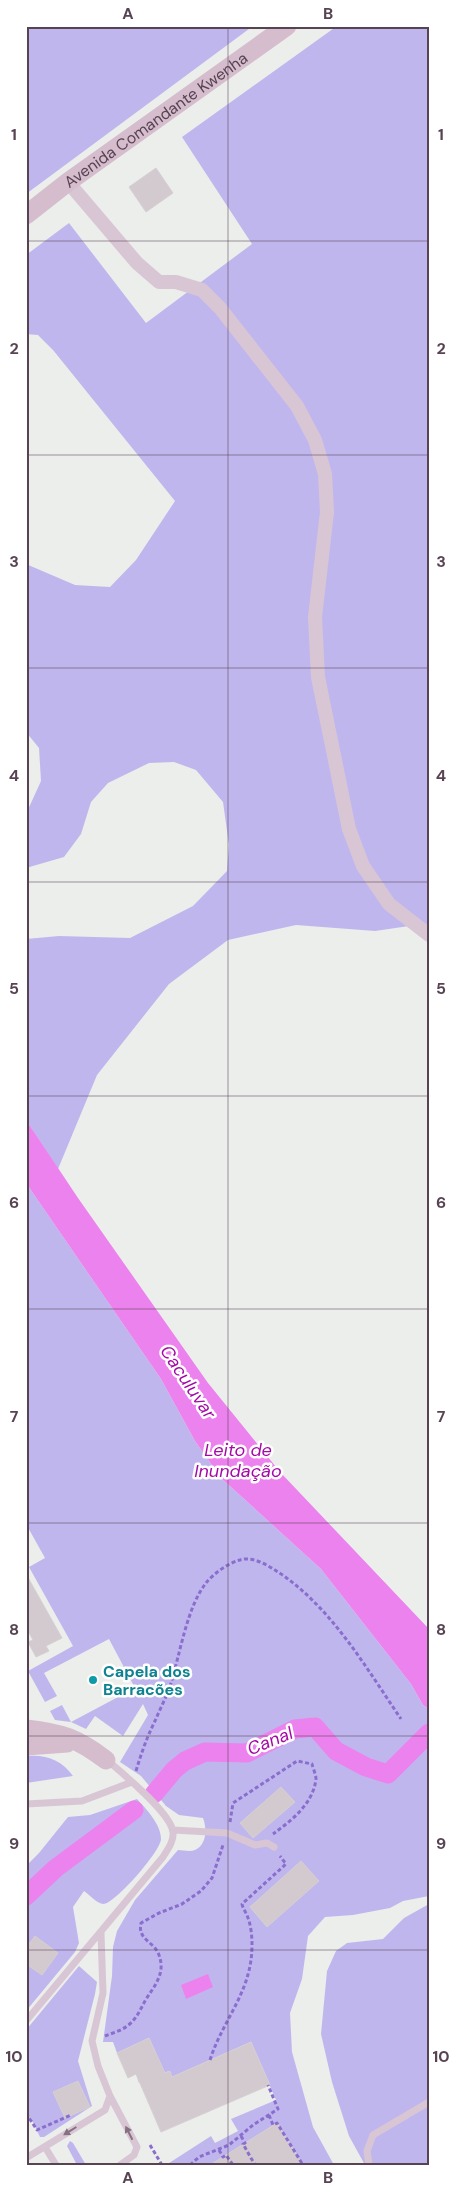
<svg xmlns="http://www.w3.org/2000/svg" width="455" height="2191" font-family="'DM Sans',sans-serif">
<rect width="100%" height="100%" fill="#ebeeeb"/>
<!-- green -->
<path fill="#c0b6ee" d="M26,26H253L26,194Z
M337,26H429V935L416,925L375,931L296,925L228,940L169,984L97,1075L58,1169L26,1120V939L59,936L130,938L193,906L227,871L229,845L223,802L196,770L174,762L149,763L108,783L91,802L81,834L64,857L26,868V814L41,781L39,748L26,732V564L75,585L110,587L136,560L175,501L53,350L38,335L26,334V255L69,223L146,323L252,244L182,137Z
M26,1183L161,1379L195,1441L221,1478L321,1569L411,1684L423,1705L429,1709V1896L403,1901L390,1908L353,1915L325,1917L308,1936L302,1979L290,2013L292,2052L313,2127L334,2165H166L211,2136L215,2143L238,2131L231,2119L276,2100L251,2042L172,2077L169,2071L139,2083L136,2074L160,2063L149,2038L117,2053L113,2042H103L112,1976L113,1947L117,1931L135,1900L178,1850C183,1850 190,1852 195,1850C207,1845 207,1828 203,1818L179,1815L166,1806L141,1776L120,1762L148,1715L143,1704L123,1736L95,1716L86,1729L71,1722L55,1720L50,1711L62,1705L71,1722L135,1688L109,1639L44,1673L57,1696L45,1702L28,1671L73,1646L29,1567L45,1558L26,1524Z
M26,1756C46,1754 62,1760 73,1776L26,1783Z
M137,1799C146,1809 161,1824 161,1839C161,1851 114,1905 103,1904C96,1903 89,1894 84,1891L73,1907L79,1943L75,1952L26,2011V1866L39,1853L68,1817L90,1815Z
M429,1904V2165H365L349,2136L332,2082L321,2034L327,1971L336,1951L347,1943L383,1939L404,1918Z
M79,1966L97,1982L95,1994L78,2061L92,2106L44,2137H40L31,2118L26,2122V2030Z
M70,2141L73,2143L86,2165H77L67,2146Z"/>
<!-- water -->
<path fill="#ec82ed" d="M26,1120L78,1198L208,1383L280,1472L429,1629V1709L423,1705L411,1684L321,1569L221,1478L195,1441L161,1379L26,1183Z
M208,1974L213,1987L186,1999L181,1985Z"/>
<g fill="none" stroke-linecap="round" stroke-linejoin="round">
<!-- canal -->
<path stroke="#ec82ed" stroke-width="19" d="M154,1794L174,1770L185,1761L205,1752L247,1753L295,1729L315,1727L336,1751L366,1767L388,1774L429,1733
M26,1896L56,1868L134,1810"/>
</g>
<!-- building -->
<path fill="#d3cacf" stroke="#d7cfd3" d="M156,168L173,193L146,212L129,187Z
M26,1574L62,1638L46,1646L49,1651L36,1657L28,1642L33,1640L26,1627Z
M281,1787L295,1802L253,1838L240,1823Z
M301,1861L319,1881L267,1927L250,1907Z
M35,1936L58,1953L42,1975L26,1964V1948Z
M149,2038L165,2073L170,2071L172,2077L251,2042L270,2085L161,2132L136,2074L128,2078L117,2053Z
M78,2081L90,2107L65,2118L53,2092Z
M277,2123L303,2165H210L245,2143Z"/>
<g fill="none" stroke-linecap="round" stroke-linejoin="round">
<!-- path -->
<path stroke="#8a6ecd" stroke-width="3" stroke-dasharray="4 2.5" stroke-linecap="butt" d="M136,1771C141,1754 147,1737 155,1721C160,1709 167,1696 171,1683C180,1654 187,1607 206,1583C213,1574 228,1563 240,1560C252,1556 265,1564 275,1570C330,1605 365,1666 401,1719
M230,1822L233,1803L297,1761L312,1764C313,1768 316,1775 316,1779C313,1804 292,1820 273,1834
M105,2036C112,2033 121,2031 127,2026C136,2020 140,2010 145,2001C154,1986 166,1974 159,1955C155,1942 137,1940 141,1923L159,1913L182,1904L201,1891L212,1878L223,1845
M210,2060C223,2019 252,1992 252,1945C252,1936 251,1926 248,1918C246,1912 243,1909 242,1904L286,1864L280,1856
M26,2113L37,2130L71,2115
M269,2115L273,2125L277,2123L303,2165
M241,2136L245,2143L243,2144L255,2165
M150,2145L162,2165
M219,2150L223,2157L226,2155L233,2165
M190,2165L199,2157L229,2145L253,2125L278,2109L268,2085"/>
<!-- lane -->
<path stroke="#d9c6d5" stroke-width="7" d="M26,1804L82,1801L132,1782
M173,1830L227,1833L255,1845L267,1843L274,1847
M101,1933L103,1993L92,2041L98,2066L110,2096L137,2147L134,2155L120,2165
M26,2021L163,1857C168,1849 174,1841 173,1832C171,1813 122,1773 107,1760
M45,2147L56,2165
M26,2158L105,2110L110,2096
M369,2165L367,2151L373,2135L429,2102"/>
<!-- street -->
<path stroke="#d9c6d5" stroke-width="14" d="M68,182L137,263L159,282H176L202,290L220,308L297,406L315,440L325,474L327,512L315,617L318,677L349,829L363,866L389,904L429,935"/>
<!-- secondary -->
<g stroke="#d5bdce" stroke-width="19">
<path id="s1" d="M26,215L68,182L287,26"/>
<path d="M26,1729C62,1733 77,1738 106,1760"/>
<path d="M26,1746L67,1743"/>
</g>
</g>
<!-- one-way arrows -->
<defs><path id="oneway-solid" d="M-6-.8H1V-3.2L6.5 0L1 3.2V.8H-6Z" transform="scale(1.25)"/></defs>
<g fill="#857180">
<use href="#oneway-solid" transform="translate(70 2131) rotate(148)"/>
<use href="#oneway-solid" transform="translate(129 2133) rotate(-117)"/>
</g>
<!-- grid -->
<path fill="none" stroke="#584353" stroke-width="1" stroke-opacity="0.55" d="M228,26V2165M26,241H429M26,455H429M26,668H429M26,882H429M26,1096H429M26,1309H429M26,1523H429M26,1736H429M26,1950H429"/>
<!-- markers -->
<circle fill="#0f9aa8" stroke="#fff" stroke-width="2" cx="93" cy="1680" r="5"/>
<g text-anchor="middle" stroke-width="5" stroke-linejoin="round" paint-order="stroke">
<!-- street labels -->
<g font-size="16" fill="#584353" stroke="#fff">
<text dy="6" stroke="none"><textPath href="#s1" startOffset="161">Avenida Comandante Kwenha</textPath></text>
</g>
<!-- culture labels -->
<g font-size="16" font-weight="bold" fill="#0d838f" stroke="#fff" text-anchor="start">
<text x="103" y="1677">Capela dos<tspan x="103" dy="18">Barracões</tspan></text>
</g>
<!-- water labels -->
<g font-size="18" font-style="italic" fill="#a409a6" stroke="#fff">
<text transform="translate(188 1382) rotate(56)" y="6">Caculuvar</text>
<text x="238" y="1456">Leito de<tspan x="238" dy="21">Inundação</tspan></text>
<text transform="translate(270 1741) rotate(-22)" y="6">Canal</text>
</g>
</g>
<!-- border -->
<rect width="455" height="2191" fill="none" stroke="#ffffff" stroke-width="55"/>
<rect x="28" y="28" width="400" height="2136" fill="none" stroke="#584353" stroke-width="2"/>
<g font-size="16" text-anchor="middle" font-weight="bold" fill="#584353">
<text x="128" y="19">A</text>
<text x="328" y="19">B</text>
<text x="14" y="140">1</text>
<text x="441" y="140">1</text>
<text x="14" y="354">2</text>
<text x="441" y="354">2</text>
<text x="14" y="567">3</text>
<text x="441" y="567">3</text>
<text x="14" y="781">4</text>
<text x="441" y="781">4</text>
<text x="14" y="994">5</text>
<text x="441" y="994">5</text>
<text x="14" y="1208">6</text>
<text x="441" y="1208">6</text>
<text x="14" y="1422">7</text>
<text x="441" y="1422">7</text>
<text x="14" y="1635">8</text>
<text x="441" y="1635">8</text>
<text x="14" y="1849">9</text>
<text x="441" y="1849">9</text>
<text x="14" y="2062">10</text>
<text x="441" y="2062">10</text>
<text x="128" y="2183">A</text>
<text x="328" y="2183">B</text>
</g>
</svg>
